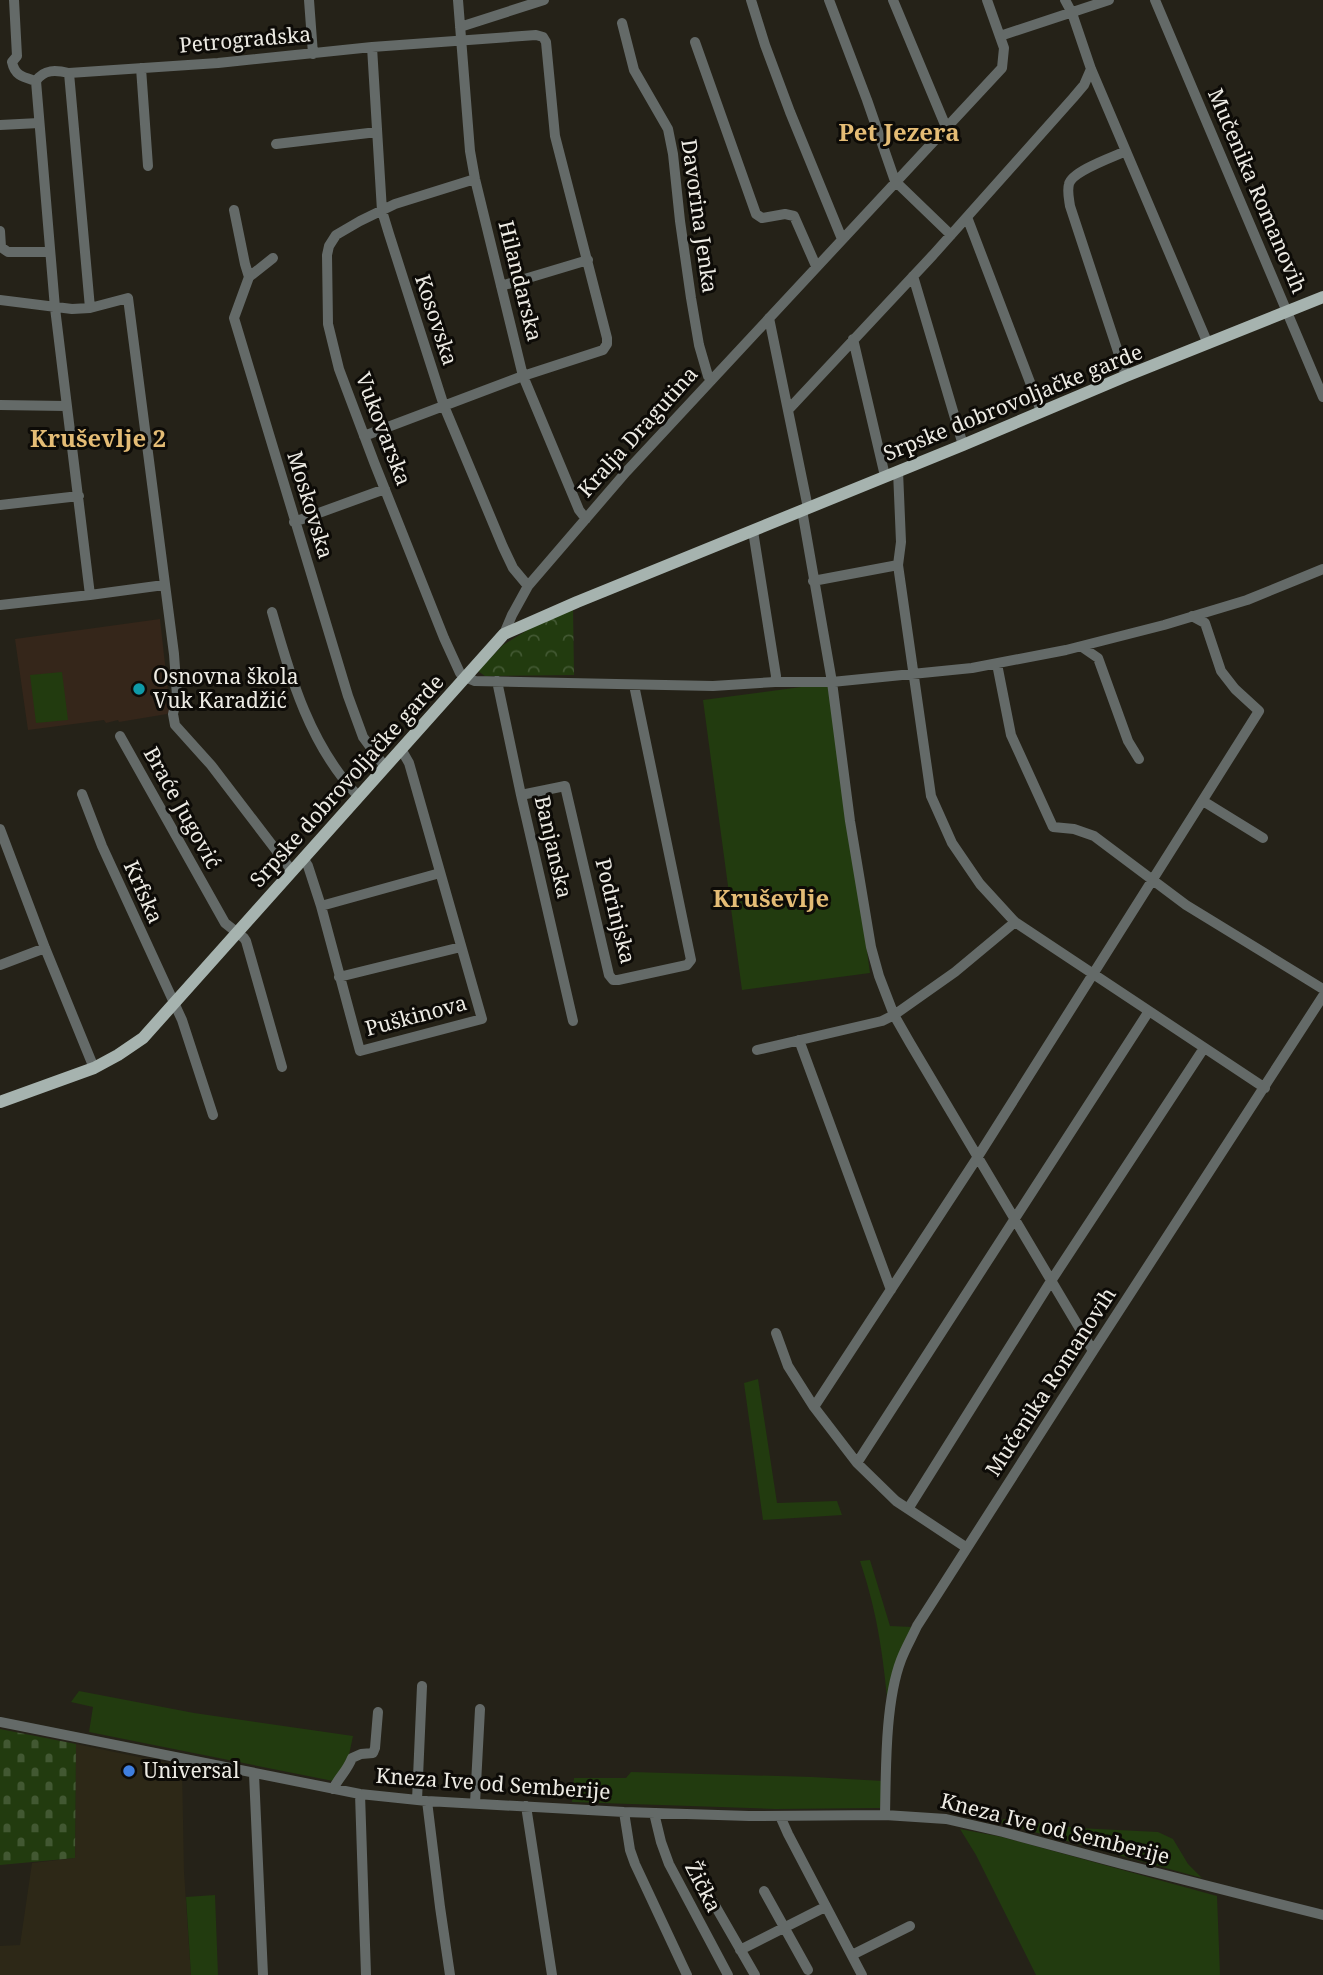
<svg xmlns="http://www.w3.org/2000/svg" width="1323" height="1975" font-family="'Noto Serif',serif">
<defs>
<pattern id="cemetery-stones" width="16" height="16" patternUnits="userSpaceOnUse" patternTransform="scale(1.75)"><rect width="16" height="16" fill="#223b0f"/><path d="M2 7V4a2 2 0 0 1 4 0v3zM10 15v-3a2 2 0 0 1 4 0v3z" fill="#425832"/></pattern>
<pattern id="park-crowns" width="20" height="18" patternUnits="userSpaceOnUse" patternTransform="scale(1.75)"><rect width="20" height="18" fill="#223b0f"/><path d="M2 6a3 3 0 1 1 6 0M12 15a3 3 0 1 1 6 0" fill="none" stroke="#425832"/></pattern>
</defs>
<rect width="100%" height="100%" fill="#252218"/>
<!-- built -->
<path fill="#2d2817" d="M76,1744L182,1766L184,1872L191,1975H0V1946L20,1945L32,1863L75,1858Z"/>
<!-- education -->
<path fill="#35261a" d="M160,619L170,710L167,714L119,722L118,720L106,723L104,720L28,730L15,639Z"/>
<!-- grass -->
<path fill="#223b0f" d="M62,672L68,720L36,723L30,675Z
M831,683L870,973L742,990L703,700Z
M758,1379L777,1503L837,1501L842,1515L763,1520L744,1383Z
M870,1560L890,1626L912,1627L887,1697C882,1647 876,1609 860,1561Z
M79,1691L194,1713L353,1736L343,1783L89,1732L93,1707L71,1702Z
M631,1772L812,1777L883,1781L880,1808L775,1809L572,1802L574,1778H626Z
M1003,1819L1078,1828L1158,1832L1173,1839L1188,1864L1202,1878L1001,1823Z
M960,1829L1002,1837L1217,1896L1220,1975H1036L976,1855Z
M215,1895L218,1975H191L186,1897Z"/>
<!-- cemetery -->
<path fill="url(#cemetery-stones)" d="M0,1729L76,1744L75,1858L0,1865Z"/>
<!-- park -->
<path fill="url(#park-crowns)" d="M573,609L574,675L485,676L478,671L503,645L539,623Z"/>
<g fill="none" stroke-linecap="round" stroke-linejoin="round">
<!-- minor -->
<path stroke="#646a68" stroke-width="10" d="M309,0L313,54
M458,0L470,151L475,179L523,376L579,510L586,519
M751,0L765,45L790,112L842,239
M829,0L867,100L895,181L951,235
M893,0L946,127
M1065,0L1072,13L1091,69L1208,344
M1155,0L1323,397
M622,23L634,70L668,129L673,154L680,221L691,298L699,345L708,376L711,379
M460,27L544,0
M1000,36L1109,0
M695,42L756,214L762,218L785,214L794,216L816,266
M372,47L382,211L389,234L444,406L503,547L513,568L528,586
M12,62L17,56L14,0
M12,62C15,76 23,77 36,81
M141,68L148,166
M69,73L90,308
M0,125L39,123
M276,144L377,132
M1126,151C1113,157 1072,171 1069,184C1067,191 1069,199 1070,206L1126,376
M475,179L395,204L360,221L336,235L329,246L327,255L328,324L339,369L374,462L444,638L460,673L465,677L475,681L713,686L775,682H832L972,668L1066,650L1164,625L1247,600L1323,569
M234,210L245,264L249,277
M967,217L1041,411
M0,231L1,247L8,252H50
M273,258L249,277L234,318L348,696L363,737L385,767
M913,276L963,445
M501,286L588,260
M0,300L72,309L90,308L128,298L174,654L177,696L173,714L175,725L211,765L292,871
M769,318L808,508
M853,339L885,476
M0,405L66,406
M788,410L933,255L1073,98L1084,85L1091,69
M0,505L79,496
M802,510L832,682L850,821L871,947L879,976L894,1015L910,1043L1093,1351
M294,522L385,489
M753,531L776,676L775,682
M898,565L901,542L898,471
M813,581L898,565L931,796L952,843L980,884L1015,922L1265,1088
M90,595L164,585
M0,605L90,595L55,308L36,81C44,69 56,70 69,73L218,63L372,47L536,35L543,37L546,42L555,136L607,338V344L603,350L523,376L364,436
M272,612C291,679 310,746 359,797
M504,634L512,615L528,586L626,472L1002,68L1004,48L987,0
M1082,647L1098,658L1128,741L1139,759
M997,664L1011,735L1053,827L1074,829L1094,836L1186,905L1323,989
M497,681L521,795L573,1021
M120,736L225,923L244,938L246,941L282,1067
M82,794L102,846L182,1020L213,1115
M521,795L565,786L609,975L613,980H618L687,965L691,960L634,685
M1203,801L1263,838
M0,829L45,948L94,1068
M303,858L308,866L321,906L360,1051L482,1019L409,763L401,749
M321,906L440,873
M0,965L45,948
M339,977L461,947
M799,1040L891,1290
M757,1050L882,1021L894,1015L955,972L1015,922
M776,1333L788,1366L814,1407L857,1463L896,1501L967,1548
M814,1407L977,1158L1259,711L1235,689L1221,671L1205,623L1192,616
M857,1463L1149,1011
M908,1509L1051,1281L1204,1048
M0,1722L360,1794L427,1801L624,1812L749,1816L885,1815L946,1819L1003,1832L1122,1864L1323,1915
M254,1774L263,1975
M333,1789C339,1777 347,1771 352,1758L361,1754L373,1753L375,1748L378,1712
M360,1794L366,1975
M417,1800L422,1686
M427,1801L440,1907L450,1975
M475,1803L480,1709
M526,1806L552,1975
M624,1812L630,1850L635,1864L687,1975
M654,1813L661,1842L669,1864L728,1975
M885,1815C886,1770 885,1702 901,1660C905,1649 912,1637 917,1626L1093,1351L1323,996
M780,1816L788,1834L862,1975
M764,1891L808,1970
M713,1902L755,1975
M740,1950L825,1907
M852,1955L910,1926"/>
<!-- major -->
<path stroke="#a6b3af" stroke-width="12" d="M0,1102L94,1068L118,1055L143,1038L504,634L577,602L963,445L1126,376L1323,297"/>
</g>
<!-- markers -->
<circle fill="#0f9aa8" stroke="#0d0b07" stroke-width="2.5" cx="139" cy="689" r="7"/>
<circle fill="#3f7fe0" stroke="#0d0b07" stroke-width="2.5" cx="129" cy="1771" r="7"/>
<g text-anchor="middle" stroke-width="6" stroke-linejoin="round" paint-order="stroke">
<!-- street labels -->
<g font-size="21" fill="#edebe4" stroke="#0d0b07">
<text transform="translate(245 40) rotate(-5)" y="7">Petrogradska</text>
<text transform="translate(1257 191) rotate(67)" y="7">Mučenika Romanovih</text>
<text transform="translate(699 216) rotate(82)" y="7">Davorina Jenka</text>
<text transform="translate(520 281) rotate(76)" y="7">Hilandarska</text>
<text transform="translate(436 320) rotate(72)" y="7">Kosovska</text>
<text transform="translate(1013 403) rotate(-22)" y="7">Srpske dobrovoljačke garde</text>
<text transform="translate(383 429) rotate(69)" y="7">Vukovarska</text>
<text transform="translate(638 432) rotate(-48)" y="7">Kralja Dragutina</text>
<text transform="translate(310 505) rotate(73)" y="7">Moskovska</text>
<text transform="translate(347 781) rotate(-48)" y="7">Srpske dobrovoljačke garde</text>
<text transform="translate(182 808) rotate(61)" y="7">Braće Jugović</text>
<text transform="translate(553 847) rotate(77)" y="7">Banjanska</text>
<text transform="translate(143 892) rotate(66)" y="7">Krfska</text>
<text transform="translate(615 911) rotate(76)" y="7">Podrinjska</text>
<text transform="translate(416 1016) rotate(-15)" y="7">Puškinova</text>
<text transform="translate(1051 1382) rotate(-57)" y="7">Mučenika Romanovih</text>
<text transform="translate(493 1784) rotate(4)" y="7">Kneza Ive od Semberije</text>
<text transform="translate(1055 1829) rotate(14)" y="7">Kneza Ive od Semberije</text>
<text transform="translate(703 1887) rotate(63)" y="7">Žička</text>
</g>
<!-- poi labels -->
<g font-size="21" fill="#edebe4" stroke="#0d0b07" text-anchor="start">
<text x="153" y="684">Osnovna škola<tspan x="153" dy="24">Vuk Karadžić</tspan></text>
<text x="143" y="1778">Universal</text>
</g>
<!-- quarter labels -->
<g font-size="24" font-weight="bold" fill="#e4bc75" stroke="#0d0b07">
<text x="899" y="141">Pet Jezera</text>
<text x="98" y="447">Kruševlje 2</text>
<text x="771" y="907">Kruševlje</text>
</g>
</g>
</svg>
